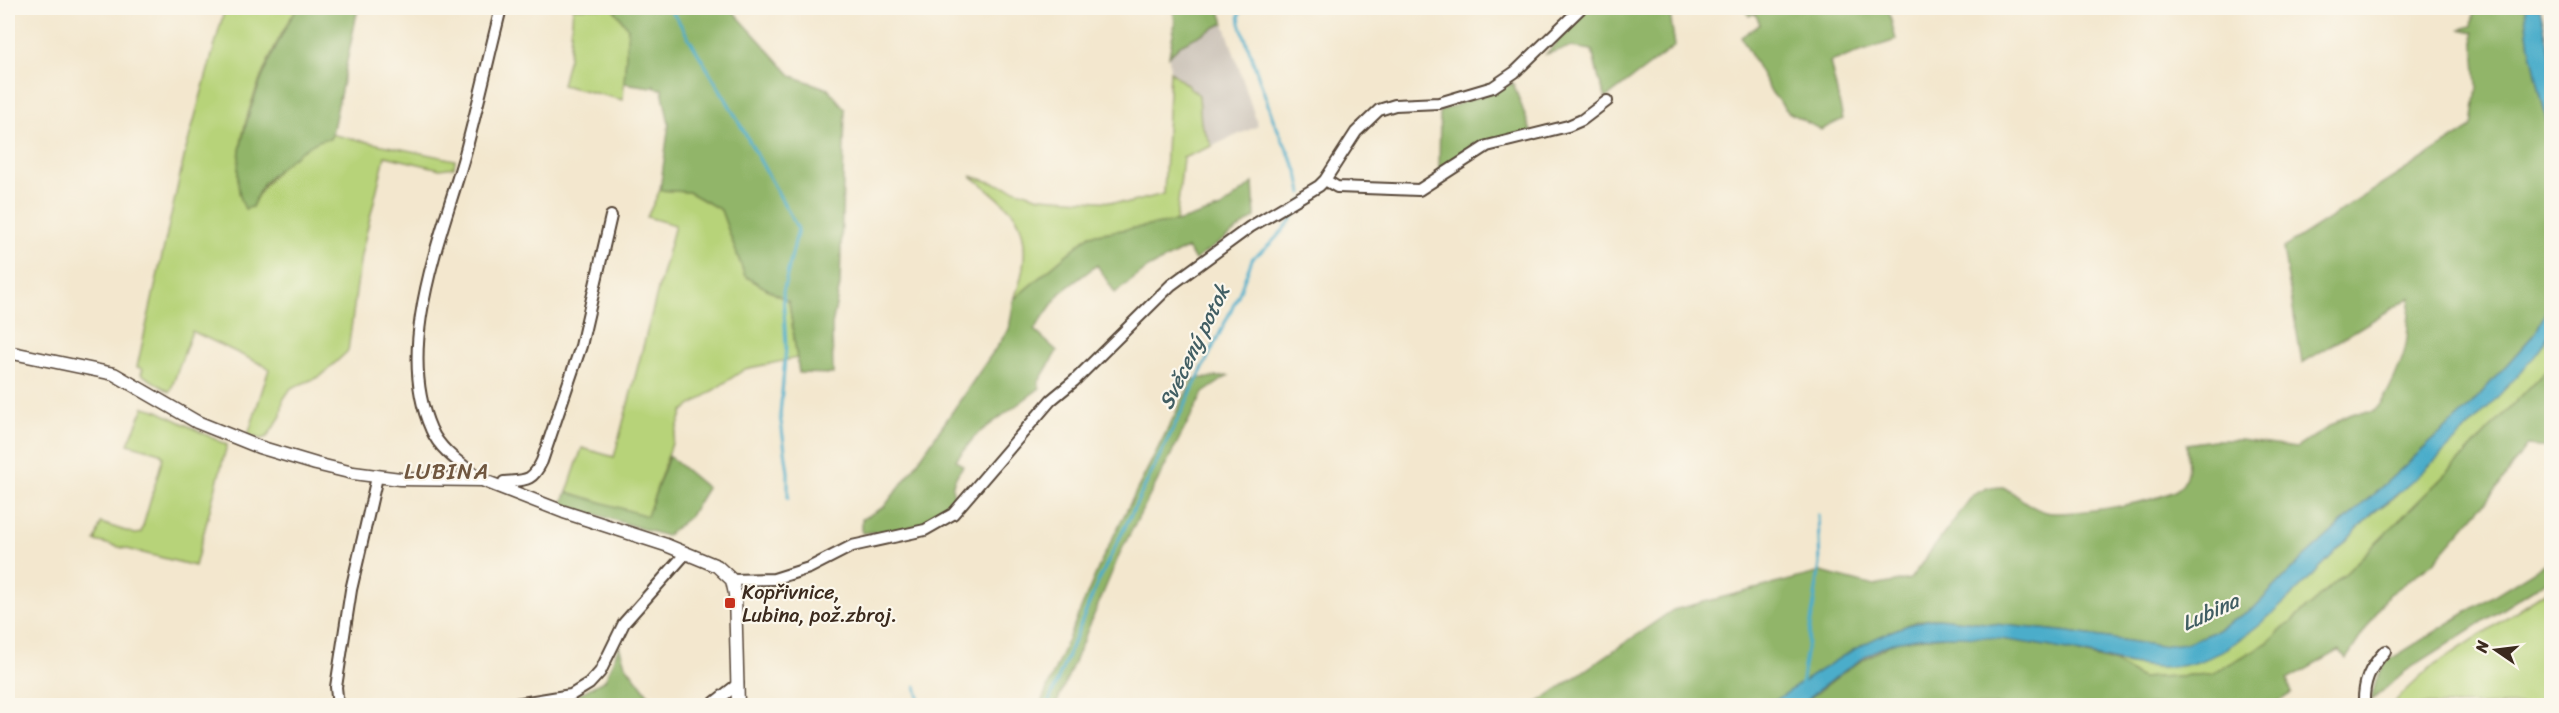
<svg xmlns="http://www.w3.org/2000/svg" width="2559" height="713" font-family="Sriracha,sans-serif">
<rect width="100%" height="100%" fill="#fbf7ec"/>
<filter id="ink" filterUnits="userSpaceOnUse"><feTurbulence type="fractalNoise" baseFrequency=".0167" numOctaves="2"/><feDisplacementMap in="SourceGraphic" scale="12" xChannelSelector="R" yChannelSelector="G"/><feConvolveMatrix kernelMatrix="1 2 1 2 8 2 1 2 1" color-interpolation-filters="sRGB"/></filter>
<filter id="wash" filterUnits="userSpaceOnUse"><feTurbulence type="fractalNoise" baseFrequency=".008" numOctaves="4" result="noise"/><feDisplacementMap in="SourceGraphic" scale="24" xChannelSelector="R" yChannelSelector="G"/><feGaussianBlur stdDeviation="1.35" result="paint"/><feColorMatrix in="noise" values="0 0 0 0 0 0 0 0 0 0 0 0 0 0 0 0 0 1.4 0 .05"/><feComposite in="paint" operator="in"/></filter>
<g filter="url(#wash)">
<rect width="100%" height="100%" fill="#f3e7ce"/>
<!-- industrial -->
<path fill="#cbc2b8" d="M1224,23L1258,126L1212,146L1201,123L1199,95L1170,71L1169,56L1180,45Z"/>
<!-- green -->
<path fill="#b7d379" stroke="#797e4c" stroke-width="1.5" d="M225,8H297C269,51 236,125 239,177C239,187 248,198 252,207C261,183 291,155 313,142C319,139 325,138 330,134L455,160L454,167L440,169L385,156L361,255L348,351L321,376L291,388L283,400L281,416L267,437L261,439L248,435L269,369L265,366L192,331L170,392L141,374L143,369L137,367L185,153Z
M573,8H613L628,28L623,100L562,85L569,57Z
M1170,71L1199,95L1201,123L1212,146L1183,158L1176,222L1090,235L1014,299C1024,275 1030,241 1016,217C1010,206 982,185 971,176L1040,197L1128,203L1164,194Z
M660,190L689,192L721,210L745,276L789,302L797,358L745,369L683,411L647,517L567,492L582,448L614,457L675,225L647,217Z
M2551,327V365L2462,458L2347,572L2267,643L2212,674L2141,678L2113,662L2148,666L2184,664L2267,616L2373,513L2395,497L2546,338Z
M144,407L156,410L227,445L195,566L95,541L101,523L135,534L141,533L163,457L160,453L128,444Z
M2551,588V705H2391L2430,668Z"/>
<!-- forest -->
<path fill="#91b569" stroke="#667044" stroke-width="1.5" d="M297,8H358L332,134L330,139C316,136 276,170 266,181C259,189 256,197 252,207L245,209C219,162 271,49 297,8Z
M613,8H730L792,76L828,89L845,109L840,285L832,325L833,374L799,373L789,302L745,276L721,210L689,192L660,190L669,124L662,89L655,88L654,85L651,87L624,83L628,28Z
M1173,8H1219L1224,23L1180,45L1169,56L1175,23Z
M1588,8H1669L1675,46L1606,98L1599,80L1592,50L1570,47L1546,54Z
M1746,8H1888L1896,40L1830,62L1843,119L1821,130L1788,112L1772,93L1741,37L1760,24L1755,13L1749,16Z
M2474,8H2525L2530,47L2551,141V300L2536,332L2466,410L2299,562L2255,607L2216,631L2186,643L2160,646L2069,632L1938,618L1918,621L1894,630L1850,653L1769,705L1533,706L1673,610L1821,572L1874,586L1910,579L1973,495L1987,488L2003,487C2020,496 2027,507 2046,512C2066,517 2168,501 2180,487C2191,475 2187,459 2187,444L2213,440H2240L2296,448L2346,416L2355,413L2373,412C2387,400 2405,357 2407,339C2408,325 2409,311 2411,297L2302,363L2283,248L2472,127L2477,86L2473,32L2460,29L2472,26Z
M1513,83L1532,134L1484,145L1439,172L1440,111Z
M1253,183L1255,217L1195,260L1187,248L1148,268L1115,293L1097,265L1060,293L1034,330L1057,351L1038,383L1040,388L976,435L956,460L963,466C955,477 947,490 958,501C926,529 903,530 862,533V519L884,507L913,469L1009,329L1014,299L1090,235L1180,221L1221,208Z
M2551,365V448L2526,446L2496,490L2434,562L2388,595L2346,659L2340,650L2287,680L2292,693L2272,705L1800,706L1849,668L1896,641L1957,635L1982,636L2065,649L2113,662L2141,678L2212,674L2267,643L2347,572L2462,458Z
M1228,376L1203,393L1120,553L1056,705H1040L1102,559L1193,379Z
M669,456L707,488L690,516L666,536L562,504L567,492L647,516Z
M2551,560V578L2404,672L2371,701L2376,681L2386,662Z
M619,646L625,664L656,705L533,706L570,699L605,680Z"/>
<!-- water -->
<path fill="#4badca" stroke="#436c74" stroke-width="1.5" d="M2525,8H2540L2551,57V141L2530,47Z
M2551,300C2552,309 2553,320 2551,328C2545,349 2519,374 2504,390C2464,434 2421,478 2373,513C2328,558 2259,639 2201,661C2156,677 2107,657 2062,649C2008,639 1954,630 1900,641C1876,645 1838,676 1818,690C1813,694 1807,702 1801,705C1793,708 1778,706 1769,705C1817,672 1879,626 1938,618L2069,632L2160,646L2186,643L2216,631L2255,607L2299,562L2466,410L2536,332Z"/>
<g fill="none" stroke-linecap="round" stroke-linejoin="round">
<!-- stream -->
<path stroke="#4badca" stroke-width="3" d="M668,8L676,17L727,101L798,229L783,292L786,346L780,415L788,472V498
M1243,8L1239,15L1240,23L1273,119L1298,173L1302,193
M916,686L921,706
M1801,686L1820,564L1818,515
M1047,706L1098,582L1238,296L1253,257C1269,249 1297,216 1303,200"/>
</g>
</g>
<g filter="url(#ink)">
<g fill="none" stroke-linecap="round" stroke-linejoin="round">
<!-- minor casing -->
<g stroke="#574638" stroke-width="14">
<path id="minor" d="M1325,180L1337,187L1419,190L1487,146L1568,126L1582,120L1607,101
M482,480C463,465 440,451 431,429C394,346 442,236 465,154C478,105 489,56 501,8
M502,488L504,482C526,480 532,482 542,461L581,346L611,216
M732,580L774,579L809,568L852,546L925,530L953,514L1051,400L1074,381L1171,285L1250,227L1319,186L1325,180L1356,132L1379,110L1395,105L1439,103L1493,87L1515,72L1581,8
M338,706L336,687L351,590L377,477
M503,706L571,695L589,684L600,672L624,623L686,553
M710,706L738,684
M2364,706C2363,682 2369,669 2385,651"/>
</g>
<!-- tertiary casing -->
<g stroke="#574638" stroke-width="15">
<path id="tertiary" d="M8,352L114,374L197,422L259,447L316,464L353,473L400,479L482,480L564,512L666,545L717,566L732,580L735,594L738,706"/>
</g>
<!-- minor -->
<use href="#minor" stroke="#fff" stroke-width="10"/>
<!-- tertiary -->
<use href="#tertiary" stroke="#fff" stroke-width="12"/>
</g>
</g>
<!-- markers -->
<rect fill="#c8321e" stroke="#fbf7ec" stroke-width="2" x="724" y="597" width="12" height="12" rx="3"/>
<g text-anchor="middle" stroke-width="4.5" stroke-linejoin="round" paint-order="stroke">
<!-- poi labels -->
<g font-size="20" fill="#3b2a1e" stroke="#fbf7ec" text-anchor="start">
<text x="742" y="599">Kopřivnice,<tspan x="742" dy="23">Lubina, pož.zbroj.</tspan></text>
</g>
<!-- water labels -->
<g font-size="21" font-style="italic" fill="#415e63" stroke="#fbf7ec">
<text transform="translate(1194 347) rotate(-64)" y="7">Svěcený potok</text>
<text transform="translate(2210 612) rotate(-25)" y="7">Lubina</text>
</g>
<!-- quarter labels -->
<g font-size="22" letter-spacing="1.5" fill="#70573f" stroke="#fbf7ec">
<text x="447" y="479">LUBINA</text>
</g>
</g>
<!-- margin -->
<rect width="2559" height="713" fill="none" stroke="#fbf7ec" stroke-width="30"/>
<!-- north arrow -->
<g transform="translate(2496 650) rotate(284)" stroke="#fbf7ec" stroke-width="4.5" paint-order="stroke">
<path d="M0-4.5L10 22L0 15L-10 22Z" fill="#3b2a1e"/>
<text y="-9" font-size="16" font-weight="bold" text-anchor="middle" fill="#3b2a1e">N</text>
</g>
</svg>
